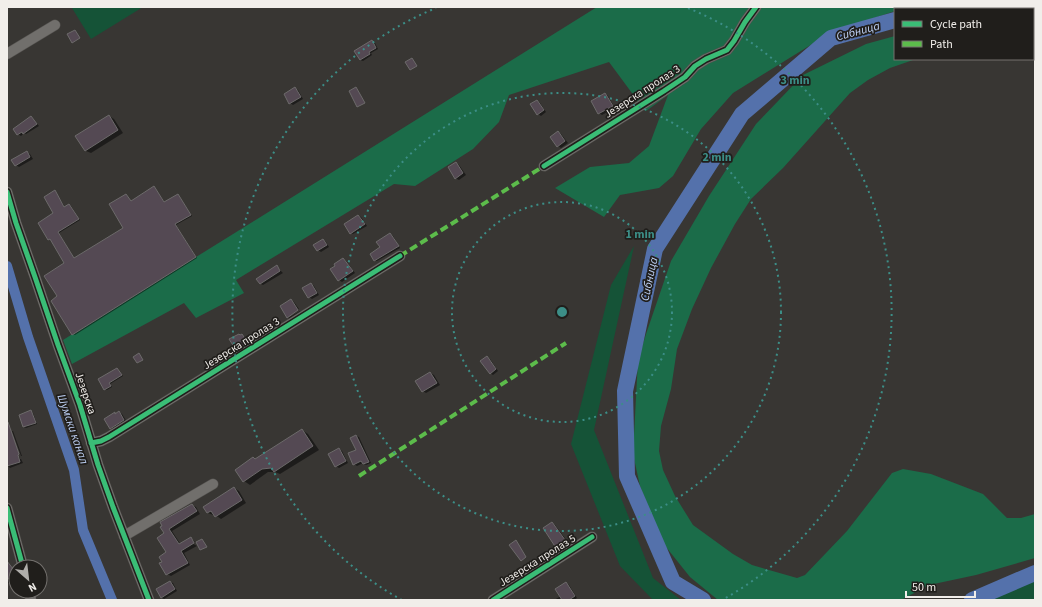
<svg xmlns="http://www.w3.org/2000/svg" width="1042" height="607" font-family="'Source Sans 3',sans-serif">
<rect width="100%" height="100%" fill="#383633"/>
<!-- green -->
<path fill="#155337" d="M73,7H143L91,39L72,8Z
M634,246L594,430L653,578L681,600H653L620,566L571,444L611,285Z
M1035,581V600H972Z"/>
<!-- forest -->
<path fill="#1b6c49" d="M597,7H906L895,9V11L830,33L733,93L701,129L673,176L659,188L620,195L604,217L555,188L590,167L629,163L649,146L668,95L646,111L643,108L609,62L509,95L499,122L473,149L415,186L394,184L236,280L244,293L196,318L184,303L72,364L63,340Z
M971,7H1035V8L1033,9H967Z
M895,36V59H916L890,68L868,80L850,93L783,168L751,199L735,224L711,268L692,309L677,349L671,389L661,426L659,451L663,470L675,496L693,525L733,554L752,565L797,578L805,575L847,531L892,473L903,469L931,474L983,494L1007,518H1021L1035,514V558L976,575L929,585L901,600H718L690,577L666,547L654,521L640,486L633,454L638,360L646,334L671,261L709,196L756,124L803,75L866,44Z"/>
<!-- shadow -->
<path fill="#0007" d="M372,41L375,43L378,49L371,53L372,55L363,61L360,60Z
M295,89L298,90L303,99L293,105L290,103Z
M605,94L608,96L615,108L602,115L599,113Z
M537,101L540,103L546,112L541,116L538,114Z
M624,105L627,108L622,111L620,108Z
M109,116L114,119L123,133L91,153L86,151L77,136Z
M31,117L39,126L26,134L24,133L21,136L18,134Z
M558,132L561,134L568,143L561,148L558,146Z
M27,152L30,154L33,159L19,167L16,165Z
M456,163L459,165L466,175L459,180L455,178Z
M155,188L165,203L178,195L179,196L192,216L176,225L197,258L75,335L73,334L59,297L66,264L51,239H49L54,214L56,193L65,207L69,205L71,206L80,220L59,233L74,258L124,228L126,195L131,202Z
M359,216L361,217L367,226L353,234L351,233Z
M390,234L393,236L400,248L377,261L375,260Z
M323,240L326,242L329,247L321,252L318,250Z
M343,259L346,261L355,273L342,282L339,280Z
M277,267L283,273L263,285L261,284L257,279Z
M311,284L314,286L319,295L312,299L309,297Z
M291,300L294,302L299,309L287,316Z
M300,311L301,312L290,319L288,318Z
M242,335L245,337L250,345L239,351L237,350Z
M487,358L490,359L498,371L493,375L490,373Z
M117,369L123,376L110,384L112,387L107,390L105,389Z
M430,373L434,375L440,385L426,393L423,391L417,381Z
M31,412L33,413L37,424L26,428L24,427Z
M119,412L122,414L127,422L113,430L110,428L115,413L116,414Z
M7,426L10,427L11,429H10L20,459H21L23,463L10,468L7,465Z
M302,430L308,434L319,450L280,474L275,472H268L250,485L244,481L256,460Z
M12,431H13L22,456H21Z
M356,436L359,437L371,463L366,465L363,463L357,466L354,464L357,450Z
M339,449L342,451L348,463L339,468L336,466Z
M234,488L239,491L246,503L221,519L214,514L213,515L208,513L204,507Z
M192,505L196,507L200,514L172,531L181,545L191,538L196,543L191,540L190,542L197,546L184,553L190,565L171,576L167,574L163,562L167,553L165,533L162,527Z
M552,523L555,525L571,546L561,552L558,550Z
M9,565L16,572V577L7,584V566Z
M170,582L173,583L177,591L164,599L161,597Z
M566,583L569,585L577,598L574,600H554L561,596Z"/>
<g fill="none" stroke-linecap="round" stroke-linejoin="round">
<!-- canal -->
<path stroke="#5471ab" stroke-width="10" d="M7,266L28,337L74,470L83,530L112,600"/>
<!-- river -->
<path stroke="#5471ab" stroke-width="16" d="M934,9L937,7
M703,600L673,582L627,476L625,391L655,249L742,114L831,38L895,20
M972,600L1035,573"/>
</g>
<!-- building -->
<path fill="#544953" stroke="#6c6a6a" d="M75,30L80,38L72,43L67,34Z
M372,40L376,48L369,52L370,54L360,60L354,51Z
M412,58L417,66L410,70L405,62Z
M295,87L301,97L289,104L284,94Z
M356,87L365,103L357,107L349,91Z
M605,93L613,106L598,114L591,101Z
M537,100L544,110L537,115L530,104Z
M109,115L118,130L85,151L75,136Z
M31,116L37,124L23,134L22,132L17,135L13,129Z
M558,131L565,141L557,147L550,137Z
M27,151L30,157L15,166L11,160Z
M456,162L463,173L455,179L448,167Z
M154,186L164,202L178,194L191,215L175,224L196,257L72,335L51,301L57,296L44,276L64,263L50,239L48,240L38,223L53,213L44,197L55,190L64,207L69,204L79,219L58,232L74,258L123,228L109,204L126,194L131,201Z
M358,215L365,224L350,234L344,224Z
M390,233L399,246L374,261L370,254L380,247L376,242Z
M323,239L327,245L317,251L313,245Z
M343,258L353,271L338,281L330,269L335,266L334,264Z
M277,265L280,271L260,284L256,279Z
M311,283L317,293L308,298L302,288Z
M291,299L298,310L287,318L280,306Z
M239,334L240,335L242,334L248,343L236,350L229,339Z
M139,353L143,360L137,363L133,357Z
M487,356L496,369L490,374L480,361Z
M117,368L122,375L109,383L111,386L104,390L98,379Z
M430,372L437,383L422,392L415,381Z
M31,410L36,423L23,427L19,415Z
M119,411L124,420L110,429L104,419L115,412V414Z
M7,422H8L19,454L18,455L20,462L7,466Z
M302,429L313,446L274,472L271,468L262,469L243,482L235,470L253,457L255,459Z
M356,435L369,462L363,464L361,461L353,465L348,453L356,450L350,438Z
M339,448L346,461L335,467L328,454Z
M234,487L242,500L215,517L211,511L207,513L203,507Z
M192,504L197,511L169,529L179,544L191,537L194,543L181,551L188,563L166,575L159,563L162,562L159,557L166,552L157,538L164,533L160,527L162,526L160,522Z
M552,522L568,544L558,551L543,528Z
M202,539L207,547L200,550L196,542Z
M516,540L526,557L521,561L509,545Z
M7,561L16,573L7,580Z
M170,581L175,589L161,598L156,589Z
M566,582L575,596L569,600H562L555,589Z"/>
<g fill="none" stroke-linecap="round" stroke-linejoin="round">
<!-- minor casing -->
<g stroke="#565451" stroke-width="11">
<path id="minor" d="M7,54L55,25
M544,166L664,91L685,77L695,66L706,59L727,50L734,41L745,22L756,7
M7,192L16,223L35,277L58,345L80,405L98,465L113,507L149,600
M91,443L101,441L109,437L400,256
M7,508L23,567
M124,536L213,484
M29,591L31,600
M493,600L592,537"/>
</g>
<!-- minor -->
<use href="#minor" stroke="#716f6c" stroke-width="10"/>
<!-- quiet -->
<path stroke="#5cbc4b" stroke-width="4" stroke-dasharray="8 4" stroke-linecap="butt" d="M400,256L544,166
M359,476L566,343"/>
<!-- cycleway casing -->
<g stroke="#201e1b" stroke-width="8">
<path id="cycleway" d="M544,166L664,91L685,77L695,66L706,59L727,50L734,41L745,22L756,7
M7,192L16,223L35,277L58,345L80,405L98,465L113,507L149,600
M91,443L101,441L109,437L400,256
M7,508L23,567
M493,600L592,537"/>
</g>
<!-- cycleway -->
<use href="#cycleway" stroke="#3abd76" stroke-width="5"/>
</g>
<!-- distance rings -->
<g fill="none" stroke="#3c8e87" stroke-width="2" stroke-dasharray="2 4">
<circle cx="562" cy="312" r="110"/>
<circle cx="562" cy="312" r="219"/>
<path d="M402 600A329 329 0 0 1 436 8M688 8A329 329 0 0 1 722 600"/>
</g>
<g text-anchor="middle" stroke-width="3.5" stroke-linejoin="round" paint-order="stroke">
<!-- street labels -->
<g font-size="11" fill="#f1eeea" stroke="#201e1b">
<text transform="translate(642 91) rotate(-33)" y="4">Језерска пролаз 3</text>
<text transform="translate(241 343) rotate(-32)" y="4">Језерска пролаз 3</text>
<text transform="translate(86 393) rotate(71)" y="4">Језерска</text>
<text transform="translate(537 560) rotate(-32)" y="4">Језерска пролаз 5</text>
</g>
<!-- water labels -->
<g font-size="12" font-style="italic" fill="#bfd2f6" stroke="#201e1b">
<text transform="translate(858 31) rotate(-15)" y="4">Сибница</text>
<text transform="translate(649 279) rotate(-78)" y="4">Сибница</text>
<text transform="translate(73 429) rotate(71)" y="4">Шумски канал</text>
</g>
</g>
<circle cx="562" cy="312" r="6" fill="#3c8e87" stroke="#201e1b" stroke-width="2"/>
<g font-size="12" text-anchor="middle" font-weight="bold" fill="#3c8e87" stroke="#201e1b" stroke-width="3.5" stroke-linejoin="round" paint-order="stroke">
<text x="795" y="84">3 min</text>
<text x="717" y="161">2 min</text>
<text x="640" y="238">1 min</text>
</g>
<!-- border -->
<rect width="1042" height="607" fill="none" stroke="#f1eeea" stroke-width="16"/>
<!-- legend -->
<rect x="894" y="8" width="140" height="52" fill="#201e1b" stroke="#74716e"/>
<rect x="902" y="21" width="20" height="6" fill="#3abd76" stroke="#74716e"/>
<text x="930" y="28" font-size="12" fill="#f1eeea">Cycle path</text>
<rect x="902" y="41" width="20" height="6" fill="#5cbc4b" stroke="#74716e"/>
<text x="930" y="48" font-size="12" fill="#f1eeea">Path</text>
<!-- north arrow -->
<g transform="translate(28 579) rotate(152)"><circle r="19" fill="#201e1b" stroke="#74716e"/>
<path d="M0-3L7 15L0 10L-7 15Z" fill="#b0aeaa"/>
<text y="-6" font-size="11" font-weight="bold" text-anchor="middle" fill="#f1eeea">N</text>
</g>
<!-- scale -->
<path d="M906 591v6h69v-6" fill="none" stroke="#f1eeea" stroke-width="2"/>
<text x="912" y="591" font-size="12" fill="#f1eeea" stroke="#201e1b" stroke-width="3" paint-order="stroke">50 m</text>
</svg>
